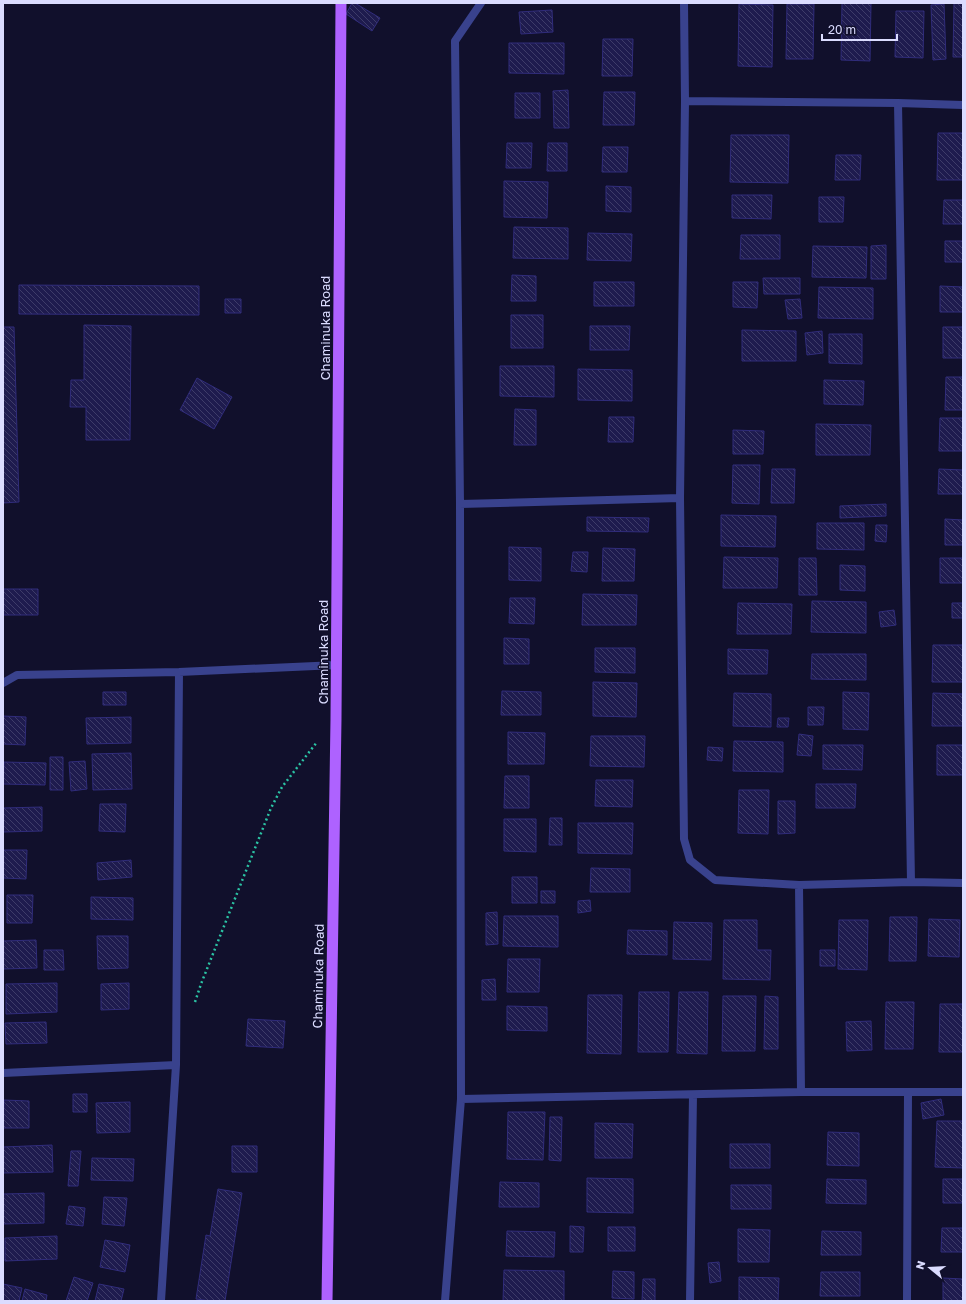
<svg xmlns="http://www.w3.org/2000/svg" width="966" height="1304" font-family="'Golos Text',sans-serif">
<defs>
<pattern id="building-back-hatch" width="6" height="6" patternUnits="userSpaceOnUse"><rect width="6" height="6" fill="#1e1b4e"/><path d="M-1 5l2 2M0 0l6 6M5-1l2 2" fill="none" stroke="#3e3c69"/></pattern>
</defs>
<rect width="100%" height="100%" fill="#11102c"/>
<!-- building -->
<path fill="url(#building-back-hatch)" stroke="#302c7b" d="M352,3H355L380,18L372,31L346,14Z
M842,3H871L870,61L841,60Z
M954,3H963V57H953Z
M739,4L773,5L772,67L738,66Z
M787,4H814L813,59H786Z
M944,4L946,59L933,60L931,5Z
M552,10L553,32L521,34L519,12Z
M896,11H924L923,58L895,57Z
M603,39H633L632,76H602Z
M509,43H564V74L509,73Z
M568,90L569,128H554L553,91Z
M604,92H635L634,125H603Z
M515,93H540V118H515Z
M938,133H963V180H937Z
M731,135H789L788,183L730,182Z
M507,143H532L531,168H506Z
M548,143H567V171H547Z
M603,147H628L627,172H602Z
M836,155H861L860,180H835Z
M504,181L548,182L547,218L504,217Z
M606,186L631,187V212L606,211Z
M732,195H772L771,219L732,218Z
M819,197H844L843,222H819Z
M944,200H963V224H943Z
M514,227L568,228V259L513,258Z
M588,233L632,234L631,261L587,260Z
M741,235H780V259H740Z
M945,241H963V262H945Z
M886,245V279H871V246Z
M813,246L867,247L866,278L812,277Z
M512,275L536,276V301H511Z
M763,278H800V294H764Z
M594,282H634V306H594Z
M733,282H758L757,308L733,307Z
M19,285L199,286V315L19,314Z
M940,286L963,287V312H940Z
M819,287L873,288V319L818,318Z
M225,299H241V313H225Z
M800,299L802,318L788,319L785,300Z
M511,315H543V348H511Z
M84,325L131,326L130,440H86V407H70L71,380H84Z
M590,326H630L629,350H590Z
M3,327H14L19,502L3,503Z
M943,327H963V358H943Z
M742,330L796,331V361H742Z
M822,331L823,353L807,355L805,333Z
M829,334H862V364L829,363Z
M500,366H554V397L500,396Z
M578,369L632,370V401L578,400Z
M946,377H963V410H945Z
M197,378L232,397L214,429L180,410Z
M824,380L864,381L863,405L824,404Z
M515,409L536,410V445H514Z
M609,417H634L633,442H608Z
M940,418H963V451H939Z
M816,424L871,425L870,455H816Z
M733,430L764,431L763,454H733Z
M733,465H760L759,504L732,503Z
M772,469H795L794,503H771Z
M939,469L963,470V494H938Z
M886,504V516L840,518V506Z
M721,515L776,516L775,547L721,546Z
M587,517L649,518L648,532L587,531Z
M945,519L963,520V545H945Z
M817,523H864V550L817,549Z
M876,525H887L886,542L875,541Z
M509,547L541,548V581L509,580Z
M603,548L635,549L634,581H602Z
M573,552H588L587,572L571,571Z
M724,557L778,558L777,588H723Z
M799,558H816L817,595H799Z
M940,558H963V583H940Z
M840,565L865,566V591L840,590Z
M3,589H38V615H3Z
M583,594L637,595L636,625H582Z
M510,598H535L534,624L509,623Z
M812,601L866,602V633L811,632Z
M738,603L792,604L791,634H737Z
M952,603H963V618H952Z
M894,610L896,625L881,627L879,612Z
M504,638L529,639V664H504Z
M933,645H963V682H932Z
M595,648H635V673L595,672Z
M728,649L768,650L767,674H728Z
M812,654H866V680L811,679Z
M593,682L637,683L636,717L593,716Z
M502,691L541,692V715H501Z
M103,692H126V705H103Z
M843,692L869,693L868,730L843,729Z
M734,693L771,694V727L733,726Z
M933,693L963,694V726H932Z
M808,707H824L823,725H808Z
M3,716L26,717L25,745L3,744Z
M131,717V743L87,744L86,718Z
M778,718H789L788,727H777Z
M508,732L545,733L544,764H508Z
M799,734L813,736L811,756L797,755Z
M591,736H645L644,767L590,766Z
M734,741L783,742V772L733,771Z
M823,745H863L862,770L823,769Z
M937,745H963V775H937Z
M708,747L723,748L722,761L707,760Z
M131,753L132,789L93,790L92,754Z
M50,757H63V790H50Z
M85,761L87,789L71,791L69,762Z
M4,762L46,763L45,785L3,784Z
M505,776H529V808H504Z
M596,780H633L632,807L595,806Z
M816,784H856L855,808H816Z
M739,790H769L768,834L738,833Z
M778,801H795V833L778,834Z
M100,804H126L125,832L99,831Z
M42,807V831L3,832V808Z
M550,818H562V845H549Z
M504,819H536V852L504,851Z
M578,823H633L632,854L578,853Z
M3,850H27L26,879L3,878Z
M131,860L132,877L98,880L97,863Z
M591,868L630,869V892H590Z
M512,877H537V903H512Z
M541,891H555V903H541Z
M7,895H33L32,923H7Z
M91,897L133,898V920L91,919Z
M590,900L591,911L578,913V901Z
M497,912L498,944L486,945V913Z
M504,916H558V947L503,946Z
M890,917H917L916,961H889Z
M929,919L960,920L959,957L928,956Z
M724,920H757V950H771L770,980L723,979Z
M839,920H868L867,970L838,969Z
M674,922L712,923L711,960L673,959Z
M628,930L667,931V955L627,954Z
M97,936H128V968L98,969Z
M36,940L37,968L3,969V941Z
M44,950H63L64,970H44Z
M820,950H835V966H820Z
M508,959H540L539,992H507Z
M495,979L496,1000H482V980Z
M57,983V1012L6,1014V984Z
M129,983V1009L101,1010V984Z
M639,992H669L668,1052H638Z
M679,992H708L707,1054L677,1053Z
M588,995H622L621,1054L587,1053Z
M723,996H756L755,1051H722Z
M765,996L778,997V1049H764Z
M886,1002H914L913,1049H885Z
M940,1004H963V1052H939Z
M507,1006L547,1007V1031L507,1030Z
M248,1019L285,1021L283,1048L246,1046Z
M871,1021L872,1050L847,1051L846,1022Z
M46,1022L47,1043L6,1044L5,1023Z
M73,1094H87V1112H73Z
M941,1099L944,1115L923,1119L921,1103Z
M4,1100L29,1101V1128H3Z
M130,1102V1132L97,1133L96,1103Z
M508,1112H545L543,1160L507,1159Z
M550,1117H562L561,1161L549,1160Z
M937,1121H963V1168L935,1167Z
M595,1123L633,1124L632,1158H595Z
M828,1132L859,1133V1166L827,1165Z
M730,1144H770V1168H730Z
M52,1145L53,1172L3,1173V1147Z
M232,1146H257V1172H232Z
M71,1151H81L78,1186H68Z
M92,1158L134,1159L133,1181L91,1180Z
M587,1178L633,1179V1213L587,1212Z
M827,1179L866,1180V1204L826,1203Z
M943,1179H963V1203H943Z
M500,1182L539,1183V1207H499Z
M731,1185H771V1209H731Z
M218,1189L242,1193L225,1301H210L196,1299L206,1235L210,1236Z
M44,1193V1223L3,1224V1194Z
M104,1197L127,1198L124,1226L102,1224Z
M69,1206L85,1208L83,1226L66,1224Z
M570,1226L584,1227L583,1252H570Z
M608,1227H635V1251H608Z
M942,1228H963V1252H941Z
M738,1229L770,1230L769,1262H738Z
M507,1231L555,1232L554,1257L506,1256Z
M822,1231L861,1232V1255H821Z
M57,1236V1259L5,1261V1238Z
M105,1240L130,1245L125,1272L100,1267Z
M719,1262L721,1281L710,1283L708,1263Z
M504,1270L564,1271V1301H503Z
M613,1271L634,1272V1299L612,1298Z
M821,1272H860V1296H820Z
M74,1277L93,1283L87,1301H66Z
M739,1277L779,1278L778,1301H739Z
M943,1278L963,1279V1301H943Z
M643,1279H655V1301H642Z
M3,1284L22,1288L19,1301H3Z
M99,1284L124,1289L121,1301H95Z
M25,1289L47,1295L46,1301H22Z"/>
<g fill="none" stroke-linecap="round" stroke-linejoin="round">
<!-- path -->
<path stroke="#2bc3a4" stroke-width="2.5" stroke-dasharray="2 3" stroke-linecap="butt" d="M195,1002L201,984L271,808L282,787L317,742"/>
<!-- minor -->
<path stroke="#39428d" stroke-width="8" d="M684,3L685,101L680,498L684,839L690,860L715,880L799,885L911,882L963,883
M685,101L898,103L911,882
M898,103L963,105
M460,504L680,498
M3,683L17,675L179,672L337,665
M799,885L801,1092
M3,1073L176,1065
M461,1099L801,1092H963
M161,1301L176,1065L179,672
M445,1301L461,1099L460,504L455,41L481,3
M690,1301L693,1095
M907,1301L908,1092"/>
<!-- primary -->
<path stroke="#ae62ff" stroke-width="11" d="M327,1301L336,719L341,3"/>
</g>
<g text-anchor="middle" stroke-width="3" stroke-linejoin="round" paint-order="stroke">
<!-- street labels -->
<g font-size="13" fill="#dbdcff" stroke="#11102c">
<text transform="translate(325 328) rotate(-90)" y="5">Chaminuka Road</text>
<text transform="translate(323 652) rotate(-90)" y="5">Chaminuka Road</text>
<text transform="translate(318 976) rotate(-89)" y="5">Chaminuka Road</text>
</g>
</g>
<!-- border -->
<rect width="966" height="1304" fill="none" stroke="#dbdcff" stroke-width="8"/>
<!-- north arrow -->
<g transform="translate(930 1268) rotate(288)" stroke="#11102c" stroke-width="3" paint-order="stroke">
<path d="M0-3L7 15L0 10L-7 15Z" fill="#dbdcff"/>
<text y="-6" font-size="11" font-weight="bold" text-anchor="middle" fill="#dbdcff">N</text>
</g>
<!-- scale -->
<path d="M822 34v6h75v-6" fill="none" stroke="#dbdcff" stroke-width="2"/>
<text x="828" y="34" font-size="12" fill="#dbdcff" stroke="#11102c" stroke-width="3" paint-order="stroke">20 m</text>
</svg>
